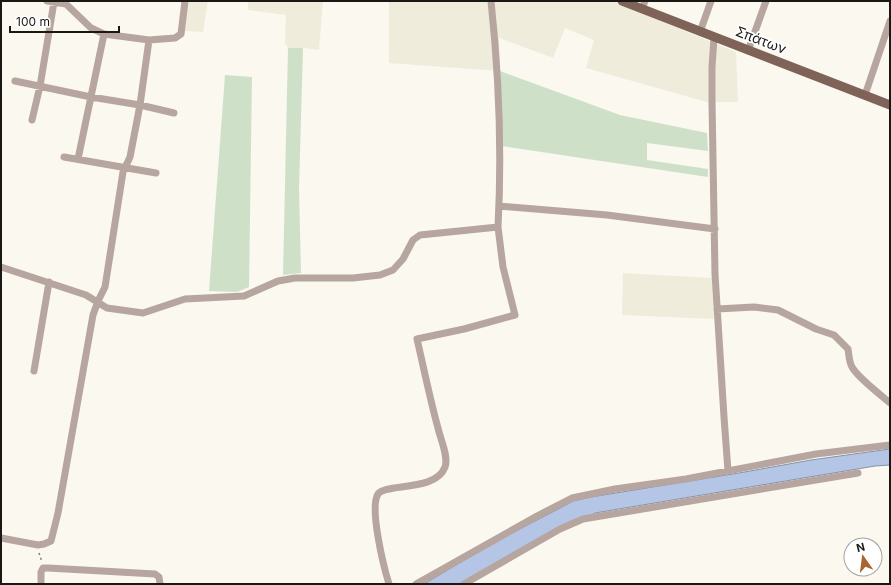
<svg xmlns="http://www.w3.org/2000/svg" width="891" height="585" font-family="Inter,sans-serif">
<rect width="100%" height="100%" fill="#faf8ef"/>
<!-- built -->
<path fill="#f0ecdc" d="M188,1H208L203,32L183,31Z
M248,1H323L319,50L303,48H288L285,43L286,15L248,10Z
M389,1H612L736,52L738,102H707L586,68L594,40L565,28L553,58L499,38L500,71L389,63Z
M623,273L712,278L714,319L622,315Z"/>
<!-- green -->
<path fill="#cee1c8" d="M288,48H303L299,189L301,273L283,275Z
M500,71L620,115L707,133L708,151L647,143V160L708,169V177L502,146Z
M225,75L252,77L249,287L237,292L209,291Z"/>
<!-- water -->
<path fill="#b4c5e5" stroke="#8691a7" d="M890,449V465L875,466L595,513L461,584H424L493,543L562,507L573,501L591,497L739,473L811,460Z"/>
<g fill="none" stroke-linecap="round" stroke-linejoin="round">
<!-- path -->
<path stroke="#7f7e78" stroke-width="1.5" stroke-dasharray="2 3" stroke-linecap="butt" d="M39,553L42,562"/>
<!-- minor -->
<path stroke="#b7a59f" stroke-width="7" d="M47,1L66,4L91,28L104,34L149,40
M491,1C499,76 502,152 498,227
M642,9L645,1
M700,32L711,1
M714,38L712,67V101L715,274L724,417L728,471
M748,51L766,1
M15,81L91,97L140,105L174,113
M865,95L890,21
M32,120L40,86L54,2
M64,157L156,173
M78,159L104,34
M499,206L607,215L715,229
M1,267L86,295L107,308L143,313L185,299L244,296L278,281L295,278H353L380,275L393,270L403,259L413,240L420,235L498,227L503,267L515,315L464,329L417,339C424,369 430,399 438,428C440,438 449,457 445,467C436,492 385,483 378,494C369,508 384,568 389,584
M717,309L754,307L778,310L816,329L834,335L848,349C849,355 849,362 852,367C858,378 880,394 890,403
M34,371L49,282
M1,538L38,545L44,544L51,541L58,513L93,315L98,301L105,287L123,172L130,157L140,105L149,40L175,38L181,34L185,1
M41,584V572L43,568H48L155,574L159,577L160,584
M416,584L537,516L572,498L615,489L686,479L816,454L890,445
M464,584L560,529L583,519L858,473"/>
<!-- major -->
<path stroke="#7f6258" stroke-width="9" d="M622,1L890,105"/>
</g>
<g text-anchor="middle" stroke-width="3.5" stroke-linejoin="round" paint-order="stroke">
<!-- street labels -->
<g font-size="14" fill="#191815" stroke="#fff">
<text transform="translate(761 40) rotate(21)" y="5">Σπάτων</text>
</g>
</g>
<!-- border -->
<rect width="891" height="585" fill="none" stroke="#191815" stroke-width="4"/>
<!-- north arrow -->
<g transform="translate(863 557) rotate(346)"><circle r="19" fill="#ffffff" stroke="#a3a3a1"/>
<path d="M0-3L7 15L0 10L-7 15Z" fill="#a76631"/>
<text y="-6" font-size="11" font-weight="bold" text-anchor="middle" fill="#191815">N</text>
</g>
<!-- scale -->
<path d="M10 26v6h109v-6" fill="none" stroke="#191815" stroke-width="2"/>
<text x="16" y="26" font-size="12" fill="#191815" stroke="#ffffff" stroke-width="3" paint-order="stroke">100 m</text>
</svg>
